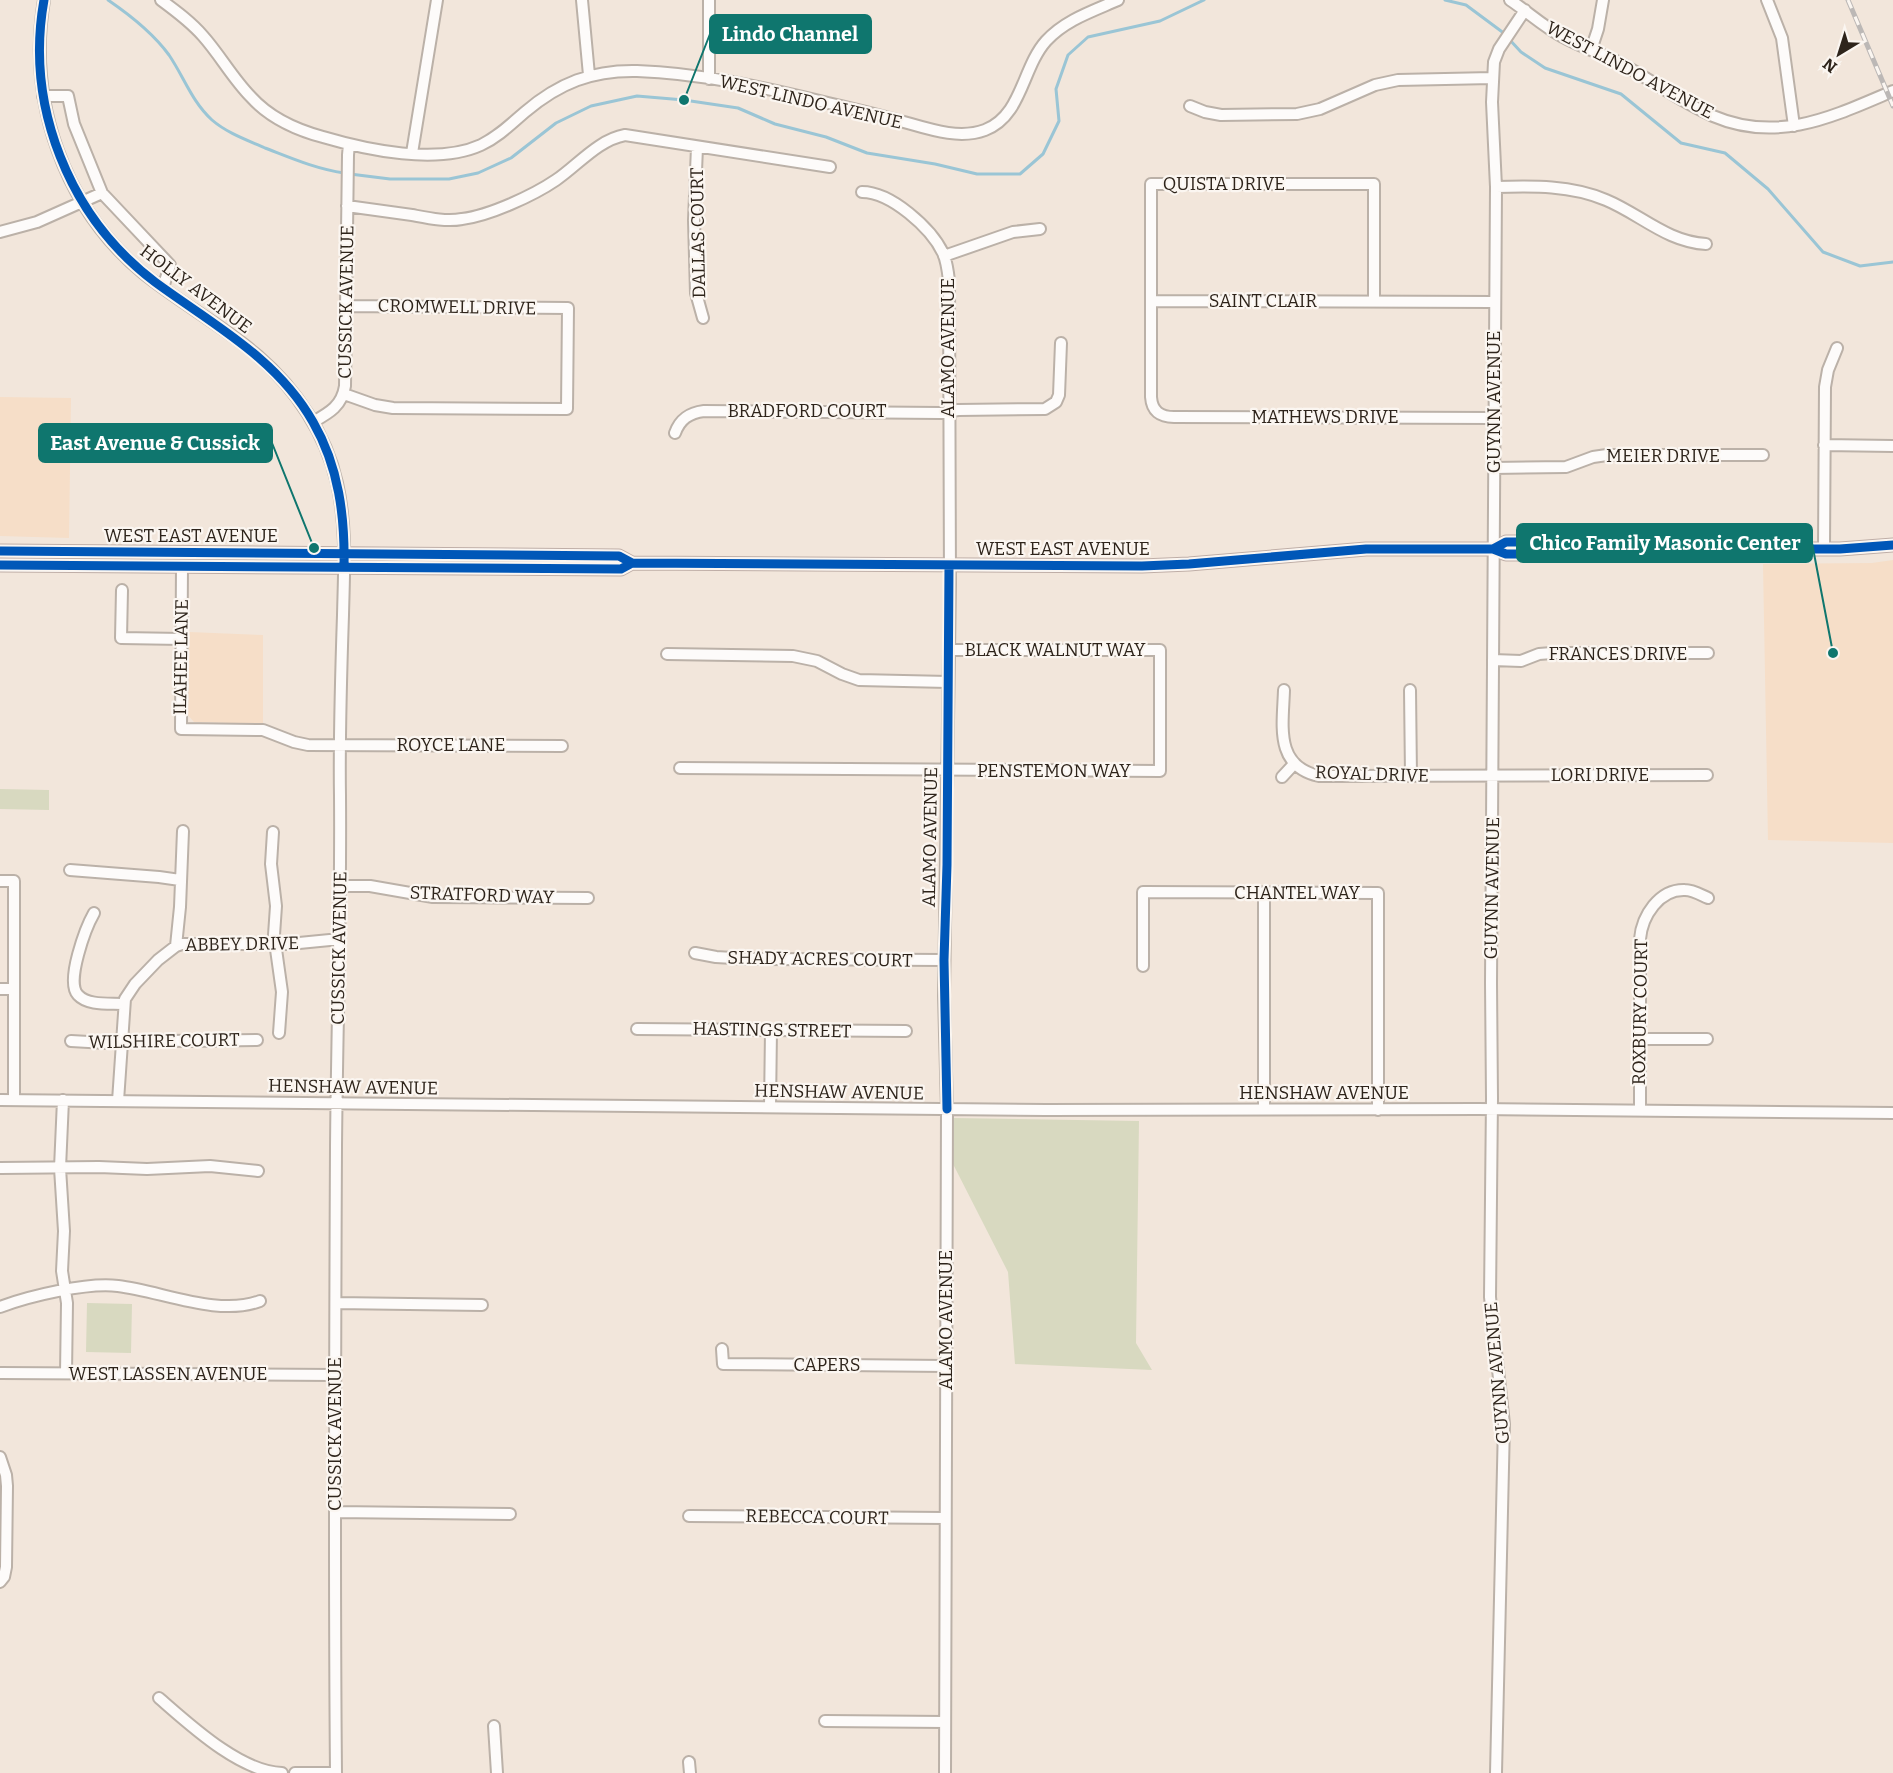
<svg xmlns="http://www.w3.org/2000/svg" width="1893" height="1773" font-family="Bitter,serif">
<rect width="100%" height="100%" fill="#f2e6db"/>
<!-- built -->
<path fill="#f6dec8" d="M0,397L71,398L69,538L0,536Z
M1893,560V843L1768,840L1763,564L1872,563Z
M189,632L263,635V724L194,722L186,713Z"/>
<!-- green -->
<path fill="#d8d9c0" d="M0,789L49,790V810L0,809Z
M953,1118L1139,1121L1136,1343L1152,1370L1015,1364L1008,1272L953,1164Z
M87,1303L132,1304L131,1353L86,1352Z"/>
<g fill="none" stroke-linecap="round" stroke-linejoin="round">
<!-- stream -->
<path stroke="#9ac5d5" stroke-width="3" d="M108,0C130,15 153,33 169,55C184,77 192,102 212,120C227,133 247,140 265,148C291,158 316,169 344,173
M1445,0L1466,5L1505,34
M1509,39L1521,52L1545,68L1621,94L1681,143L1725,153L1768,189L1823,252L1860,266L1893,262
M350,174L390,179H449L478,173L511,158L556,123L591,106L637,96L684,100L738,108L775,124L826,137L867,153L935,164L977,174H1020L1043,154L1059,121L1056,89L1068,55L1088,37L1160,21L1204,0"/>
<!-- minor casing -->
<g stroke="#bbb1a8" stroke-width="14">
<path id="minor" d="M44,0C27,101 64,207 143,273C180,303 222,325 258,356C296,389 326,434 337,483C347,527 344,571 343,615C341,675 339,736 340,796C341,913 337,1030 336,1147C335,1355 334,1564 336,1773
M161,0C176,11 191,22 203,36C220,55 233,79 251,97C269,117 297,130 323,137C367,150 437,165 481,145C498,137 511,124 525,112C559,83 592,70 637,71C701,73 766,88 828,103C850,108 871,113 893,119C921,126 956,141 985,130C1022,116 1022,68 1046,41C1065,20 1093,11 1118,0
M582,0L589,75
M1510,0C1528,12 1544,27 1563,37C1584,49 1608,55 1629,68C1657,84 1683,103 1713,116C1778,144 1834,116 1893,91
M1767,0L1782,38L1794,126
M1591,50L1598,29L1603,0
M709,79V0
M43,96H68L74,124L102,193L170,265L163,288
M1190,106L1205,112L1221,115L1297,114L1320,109L1375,85L1398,80L1492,78
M697,147L694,220L696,293L703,318
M412,153L437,0
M1496,187C1533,186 1571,185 1606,200C1640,214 1667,242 1706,244
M862,192C891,192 931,228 943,253C947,262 948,272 949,281L950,584L944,996L947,1109L945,1773
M347,206C369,209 390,212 412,215C428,218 446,222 462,219C489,216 534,195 556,180C578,165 598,140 625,135L830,167
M0,232L37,222L102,193
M944,256L1013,232L1040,229
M1152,301L1494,302
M1374,301V184H1151V397C1152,411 1160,417 1174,417L1494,418
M344,394L375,405L393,408L567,409L568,308L346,306
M313,422C329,413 342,406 345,386L348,155L349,144
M675,433C680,419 689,413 704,411L940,413L958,410L1045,409L1056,402L1059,395L1061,343
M1824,445L1893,446
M1493,468L1566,467L1593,457L1607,455H1763
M1824,549L1825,387L1828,370L1837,348
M182,566L181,729L263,730L294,742L308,745L562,746
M122,590L121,638L182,639
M667,654L793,656L817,661L842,674L859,680L948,682
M1493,660L1521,661L1539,654L1552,653H1708
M1284,690C1283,725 1274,766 1319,776L1707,775
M1410,690L1411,776
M680,768L1160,771V650H949
M1282,777L1294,764
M273,832L271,864L276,906L274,935L282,992L279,1033
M70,870L159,877L180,880
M0,881H14V1100
M341,886H370L433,897L588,898
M94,913C86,927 65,982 78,995C88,1006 110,1003 124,1004
M176,946L180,907L183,831
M695,953L716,957L750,959L944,960
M1143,966V892L1378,893V1110
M0,989H14
M637,1029L906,1031
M1640,1039H1707
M71,1041L106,1043L122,1040L188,1041L257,1040
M0,1100L1046,1110L1478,1109L1893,1113
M63,1100L60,1168L64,1231L62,1271L67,1303L66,1373
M118,1101L125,999L135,984L158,960L176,946L182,944H289L340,939
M770,1107L771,1030
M1264,1109V893
M1640,1111V939C1642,916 1659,889 1685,890C1693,890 1701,895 1708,898
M0,1168L99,1167L147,1169L210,1166L258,1171
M336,1303L482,1305
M0,1307C29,1296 88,1282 118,1286C161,1291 218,1317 260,1301
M722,1349L723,1364L946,1366
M0,1373L335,1375
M0,1457L6,1475L7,1486L6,1567L4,1577L0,1582
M335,1512L510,1514
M689,1516L945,1518
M159,1698C189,1724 240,1772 282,1773
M825,1721L945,1722
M494,1726L497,1773
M689,1762L690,1773
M295,1773H336
M1496,1773L1504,1424L1490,1297L1492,1098L1491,983L1496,187L1492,102L1494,62L1499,49L1525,10"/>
</g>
<!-- major casing -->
<g stroke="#bfaea7" stroke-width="15">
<path id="major" d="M1493,549L1506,542L1739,543L1750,549H1840L1893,545
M0,551L619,556L632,563L1142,566L1189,564L1366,549H1493L1506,554L1740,555L1750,549
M0,565L621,569L632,563"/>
</g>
<!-- minor -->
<use href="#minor" stroke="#fdfbfa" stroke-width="10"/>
<!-- major -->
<use href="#major" stroke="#f4ebe9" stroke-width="12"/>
<!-- rail casing -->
<g stroke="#bcb8b6" stroke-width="5">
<path id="rail" d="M1848,0L1893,106"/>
</g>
<!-- rail -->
<use href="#rail" stroke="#fbf6f1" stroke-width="3" stroke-dasharray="9" stroke-linecap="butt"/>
<!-- cycleway casing -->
<g stroke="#fbf6f1" stroke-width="13">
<path id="cycleway" d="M44,0C25,106 69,217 155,282C212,324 277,358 313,422C339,467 345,517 344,567
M1493,549L1506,542L1739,543L1750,549H1840L1893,545
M0,551L619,556L632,563L1142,566L1189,564L1366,549H1493L1506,554L1740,555L1750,549
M0,565L621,569L632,563
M947,1109L944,960L947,865L949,565"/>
</g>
<!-- cycleway -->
<use href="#cycleway" stroke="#0057b8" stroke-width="9"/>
</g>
<g text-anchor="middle" stroke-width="4.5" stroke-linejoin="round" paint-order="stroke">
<!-- street labels -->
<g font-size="18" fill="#2e241b" stroke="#fbf6f1">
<text transform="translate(1630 70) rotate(28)" y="6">WEST LINDO AVENUE</text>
<text transform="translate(811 102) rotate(13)" y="6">WEST LINDO AVENUE</text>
<text x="1224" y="190">QUISTA DRIVE</text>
<text transform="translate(698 233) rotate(-91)" y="6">DALLAS COURT</text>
<text transform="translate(196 289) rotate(37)" y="6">HOLLY AVENUE</text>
<text x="1263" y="307">SAINT CLAIR</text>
<text transform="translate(346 302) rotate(-89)" y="6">CUSSICK AVENUE</text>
<text transform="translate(457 307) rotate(1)" y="6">CROMWELL DRIVE</text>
<text transform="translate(948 348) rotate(-90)" y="6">ALAMO AVENUE</text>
<text transform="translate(1494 402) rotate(-90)" y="6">GUYNN AVENUE</text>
<text x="807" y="417">BRADFORD COURT</text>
<text x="1325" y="423">MATHEWS DRIVE</text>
<text x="1663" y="462">MEIER DRIVE</text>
<text x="191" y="542">WEST EAST AVENUE</text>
<text x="1063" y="555">WEST EAST AVENUE</text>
<text x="1055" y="656">BLACK WALNUT WAY</text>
<text x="1618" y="660">FRANCES DRIVE</text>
<text transform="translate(181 657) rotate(-89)" y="6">ILAHEE LANE</text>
<text x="451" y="751">ROYCE LANE</text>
<text x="1054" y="777">PENSTEMON WAY</text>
<text transform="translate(1372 774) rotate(2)" y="6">ROYAL DRIVE</text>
<text x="1600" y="781">LORI DRIVE</text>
<text transform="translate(930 837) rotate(-89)" y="6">ALAMO AVENUE</text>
<text transform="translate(1492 888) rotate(-89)" y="6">GUYNN AVENUE</text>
<text x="1297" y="899">CHANTEL WAY</text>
<text transform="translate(482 895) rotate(2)" y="6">STRATFORD WAY</text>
<text transform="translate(242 944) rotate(-1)" y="6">ABBEY DRIVE</text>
<text transform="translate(339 948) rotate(-89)" y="6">CUSSICK AVENUE</text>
<text transform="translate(820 959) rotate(1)" y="6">SHADY ACRES COURT</text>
<text transform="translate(1640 1012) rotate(-89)" y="6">ROXBURY COURT</text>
<text transform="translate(772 1030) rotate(1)" y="6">HASTINGS STREET</text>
<text transform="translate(164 1041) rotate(-1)" y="6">WILSHIRE COURT</text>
<text transform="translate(353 1087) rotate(1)" y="6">HENSHAW AVENUE</text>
<text transform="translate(839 1092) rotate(1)" y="6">HENSHAW AVENUE</text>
<text x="1324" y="1099">HENSHAW AVENUE</text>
<text transform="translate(946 1320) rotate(-90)" y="6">ALAMO AVENUE</text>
<text x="827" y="1371">CAPERS</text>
<text transform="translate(1497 1373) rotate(-95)" y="6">GUYNN AVENUE</text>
<text x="168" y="1380">WEST LASSEN AVENUE</text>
<text transform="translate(335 1434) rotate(-90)" y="6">CUSSICK AVENUE</text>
<text transform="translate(817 1517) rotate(1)" y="6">REBECCA COURT</text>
</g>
</g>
<!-- callouts -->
<path fill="none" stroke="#0f766e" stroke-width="2" d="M684 100L710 34M314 548L272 443M1833 653L1812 543"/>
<g fill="#0f766e" stroke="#fbf6f1" stroke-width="2">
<circle cx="684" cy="100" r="6"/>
<circle cx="314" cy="548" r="6"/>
<circle cx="1833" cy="653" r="6"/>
</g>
<g fill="#0f766e" stroke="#0f766e" stroke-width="2">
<rect x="710" y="15" width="161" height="38" rx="6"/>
<rect x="39" y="424" width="233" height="38" rx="6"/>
<rect x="1517" y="524" width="295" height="38" rx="6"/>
</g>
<g font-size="20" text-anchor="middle" font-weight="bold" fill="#fff">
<text x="790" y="41">Lindo Channel</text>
<text x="155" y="450">East Avenue &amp; Cussick</text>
<text x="1665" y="550">Chico Family Masonic Center</text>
</g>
<!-- north arrow -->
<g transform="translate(1839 54) rotate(218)" stroke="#fbf6f1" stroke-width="4.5" paint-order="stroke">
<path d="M0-4.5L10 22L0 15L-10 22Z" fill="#2e241b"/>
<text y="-9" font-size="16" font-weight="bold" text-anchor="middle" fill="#2e241b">N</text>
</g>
</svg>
